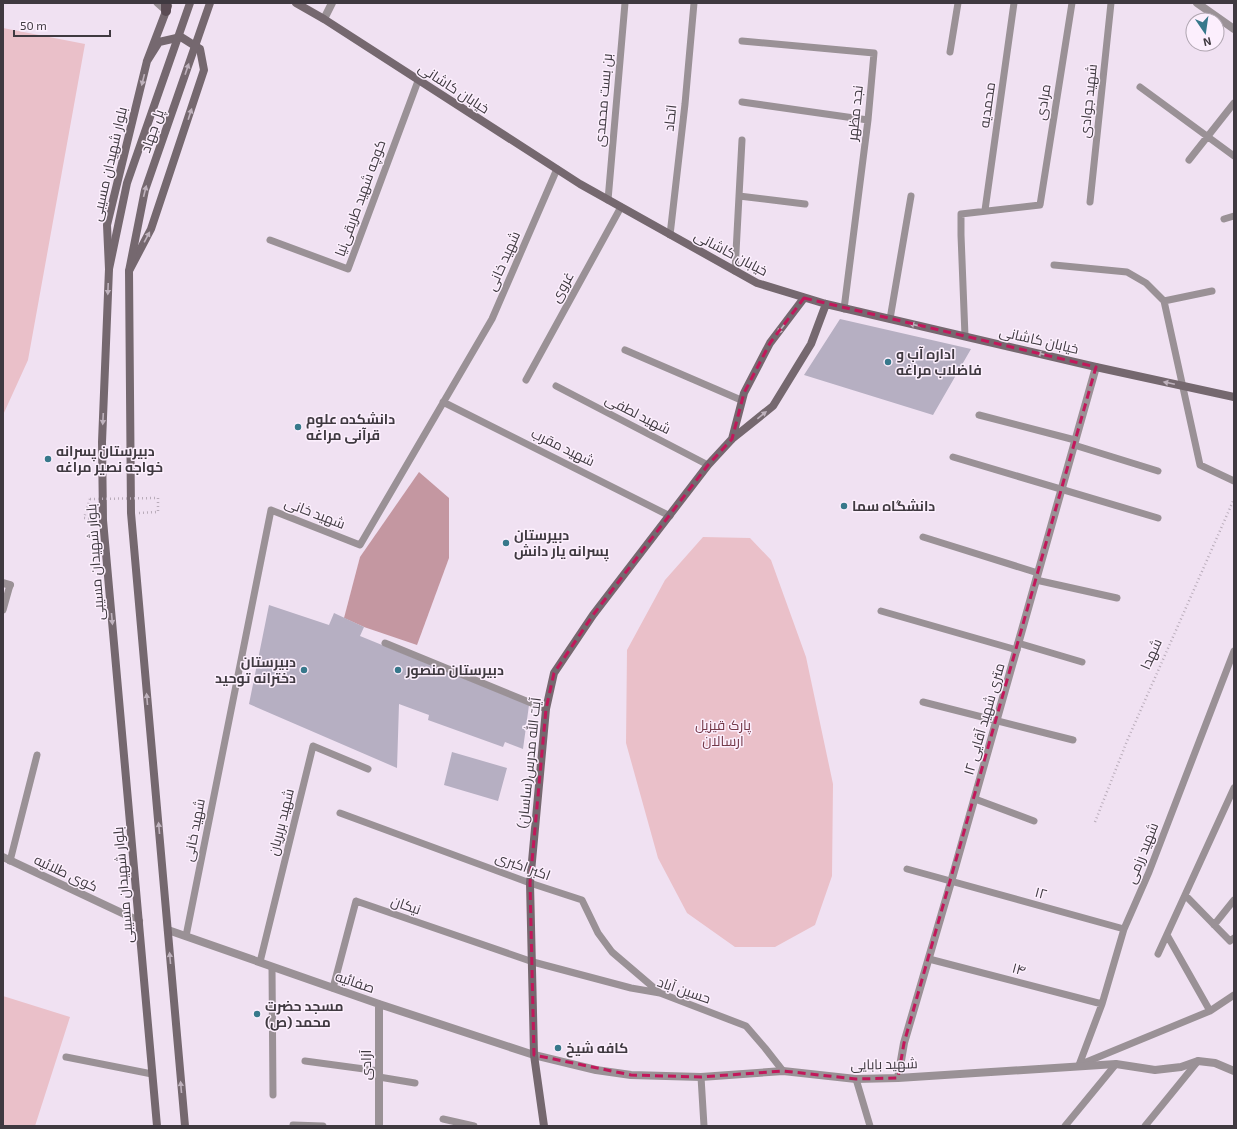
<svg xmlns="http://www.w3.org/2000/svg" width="1237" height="1129" font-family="'Exo 2',Cairo,sans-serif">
<rect width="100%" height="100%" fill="#f0e1f2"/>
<!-- green -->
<path fill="#eac0c9" d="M3,28L85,44L28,360L3,415Z
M703,537L750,538L771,560L806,657L833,784L832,876L815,925L775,947H735L687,913L658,858L626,743L627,650L665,580Z
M3,996L70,1017L35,1126H3Z"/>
<!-- forest -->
<path fill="#c497a1" d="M419,472L449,498V558L417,645L364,627L344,618L360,557Z"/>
<!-- building -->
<path fill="#b6afc2" d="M840,319L971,349L933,415L804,375Z
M269,605L329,625L334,613L364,627L360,636L529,705L523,749L505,742L503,747L428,720L429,715L399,704L397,768L249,704Z
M452,752L507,768L498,801L444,785Z"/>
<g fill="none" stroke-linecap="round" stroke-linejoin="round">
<!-- path -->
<path stroke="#b9acba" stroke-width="2.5" stroke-dasharray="1 3" stroke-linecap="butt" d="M90,499L84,518L95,519
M139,513L158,512V498
M1095,822L1127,741L1234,499"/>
<!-- lane -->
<path stroke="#9a9196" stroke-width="7" d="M157,3L166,11
M742,41L874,53L868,120L844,309
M950,52L958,3
M1140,87L1234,156
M742,102L868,120
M1189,160L1234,103
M739,196L805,204
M608,200L625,3
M1090,202L1111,3
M985,210L1014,3
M1224,219L1234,216
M670,235L685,104L694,3
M270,240L348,269L418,81
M1054,265L1127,272L1146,283L1164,301L1200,465L1234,481
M735,271L742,140
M1164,301L1212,291
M890,319L911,196
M965,336L961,235V214L1040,205L1072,3
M625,350L741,400
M526,380L621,207
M556,386L708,465
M443,402L670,516
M979,415L1075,440
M1074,445L1158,471
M953,457L1158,518
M923,537L1038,573
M1036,580L1117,598
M3,610L10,585
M881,611L1017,650
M385,643L546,709
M1018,643L1082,662
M923,702L1073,740
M975,799L1034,821
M340,813L530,883L582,900L598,933L612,952L660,993
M10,861L37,755
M907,869L1124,929
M1185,895L1230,941L1234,938
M1214,925L1234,900
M1167,935L1210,1011
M186,936L271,510L360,545L492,319L557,169
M1158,954L1234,788
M929,959L1102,1004
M260,962L313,746L368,769
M272,967L273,1095
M333,988L356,901L533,962L631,988L660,993L746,1026L765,1048L783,1071
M66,1057L152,1074
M305,1061L379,1071
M1079,1065L1102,1004L1124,929L1149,872L1234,651
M1079,1065L1210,1011L1234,995
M379,1077L415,1083
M701,1077L704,1126
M856,1079L870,1126
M443,1119L474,1126
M293,1125L323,1126
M1065,1126L1116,1064
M1145,1126L1198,1061"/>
<!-- street -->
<path stroke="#9a9196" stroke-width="8" d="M1197,3L1234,29
M324,19L332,3
M3,583L10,585
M3,857L139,921
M168,930L379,1004L534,1055L596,1070L631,1075L701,1077L783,1071L856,1079L898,1078L1116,1064L1155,1070L1181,1067L1198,1061L1215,1063L1234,1071
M379,1004V1126
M898,1078L904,1043L951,882L1096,367"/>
<!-- secondary -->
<path stroke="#75686f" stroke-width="8" d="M296,3L324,19L580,184L757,283L826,304L1096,367L1234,397
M147,61L159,42L181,37L200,49L204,70L151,229L129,271L131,513L185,1126
M732,439L744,393L770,343L804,298
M157,1126L103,520L102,442L109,269L107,225L147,61L168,6
M544,1126L534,1055L530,883L546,709L554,673L593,615L708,465L732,439L773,406L811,344L826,304"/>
<!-- primary -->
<path stroke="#5b4c54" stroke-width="10" d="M166,11V3"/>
<!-- path-bridge -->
<path stroke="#b9acba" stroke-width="2.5" stroke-dasharray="1 3" stroke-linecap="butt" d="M90,499L158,498"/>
<!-- secondary-bridge -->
<path stroke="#75686f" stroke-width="8" d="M109,269L127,183L190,3
M129,271L145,190L210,3"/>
</g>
<!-- one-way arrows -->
<defs><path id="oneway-solid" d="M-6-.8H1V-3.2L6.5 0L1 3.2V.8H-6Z"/></defs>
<g fill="#bfb2bd">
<use href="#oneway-solid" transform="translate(187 69) rotate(-71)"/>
<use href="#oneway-solid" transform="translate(143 80) rotate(104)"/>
<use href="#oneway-solid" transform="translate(190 114) rotate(-72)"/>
<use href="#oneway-solid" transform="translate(145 191) rotate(-76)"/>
<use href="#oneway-solid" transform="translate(147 237) rotate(-62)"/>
<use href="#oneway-solid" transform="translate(108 289) rotate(92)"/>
<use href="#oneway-solid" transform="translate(915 325) rotate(-167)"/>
<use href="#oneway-solid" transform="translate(781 329) rotate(127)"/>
<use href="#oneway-solid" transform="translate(1042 354) rotate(-167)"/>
<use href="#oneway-solid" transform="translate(1169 383) rotate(-168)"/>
<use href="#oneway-solid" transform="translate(762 415) rotate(-39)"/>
<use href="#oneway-solid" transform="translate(103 419) rotate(93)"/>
<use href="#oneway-solid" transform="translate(112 619) rotate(85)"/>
<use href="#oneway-solid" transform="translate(147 699) rotate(-95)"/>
<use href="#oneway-solid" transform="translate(159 828) rotate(-95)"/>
<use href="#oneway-solid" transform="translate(170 958) rotate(-95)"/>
<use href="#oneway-solid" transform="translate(181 1087) rotate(-95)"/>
</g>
<!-- marked area -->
<path fill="none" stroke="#c2185b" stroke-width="3" stroke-dasharray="8 5" stroke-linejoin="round" d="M804,298L1096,367L904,1043L898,1078L856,1079L783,1071L701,1077L631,1075L534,1055L530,883L546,709L554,673L593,615L708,465L732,439L744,393L770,343Z"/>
<!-- markers -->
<g fill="#37788b" stroke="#fceffd" stroke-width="1.5">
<circle cx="888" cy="362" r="4"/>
<circle cx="298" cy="427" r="4"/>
<circle cx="48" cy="459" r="4"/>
<circle cx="844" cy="506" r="4"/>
<circle cx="506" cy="543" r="4"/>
<circle cx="304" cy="670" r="4"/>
<circle cx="398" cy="670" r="4"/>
<circle cx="257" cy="1014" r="4"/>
<circle cx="558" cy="1048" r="4"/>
</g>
<g text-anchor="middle" stroke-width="3" stroke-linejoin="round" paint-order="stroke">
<!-- street labels -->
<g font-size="14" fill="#3f3940" stroke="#fceffd">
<text transform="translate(454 88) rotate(33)" y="5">خیابان کاشانی</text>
<text transform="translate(603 100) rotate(-85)" y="5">بن بست محمدی</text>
<text transform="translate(1088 101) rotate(-84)" y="5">شهید جوادی</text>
<text transform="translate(1043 102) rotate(-81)" y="5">مرادی</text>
<text transform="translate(987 105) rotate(-82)" y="5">محمدیه</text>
<text transform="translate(855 113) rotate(-84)" y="5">نجد مظهر</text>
<text transform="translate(670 118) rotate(-84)" y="5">اتحاد</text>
<text transform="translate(152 131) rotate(-71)" y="5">پل جهاد</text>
<text transform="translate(109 164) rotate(-77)" y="5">بلوار شهیدان مسیبی</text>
<text transform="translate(360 198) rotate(-70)" y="5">کوچه شهید طریقی‌نیا</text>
<text transform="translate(731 253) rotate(28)" y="5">خیابان کاشانی</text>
<text transform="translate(503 261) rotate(-66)" y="5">شهید خانی</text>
<text transform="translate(562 287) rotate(-61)" y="5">غروی</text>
<text transform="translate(1039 340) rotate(13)" y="5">خیابان کاشانی</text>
<text transform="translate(638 414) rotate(27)" y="5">شهید لطفی</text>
<text transform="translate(563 447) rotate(26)" y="5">شهید مقرب</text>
<text transform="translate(315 513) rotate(21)" y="5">شهید خانی</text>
<text transform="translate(95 562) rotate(-94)" y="5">بلوار شهیدان مسیبی</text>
<text transform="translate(1151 654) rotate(-66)" y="5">شهدا</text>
<text transform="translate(984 719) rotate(-74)" y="5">۱۲ متری شهید آقایی</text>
<text transform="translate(529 763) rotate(-84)" y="5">آیت الله مدرس(ساسان)</text>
<text transform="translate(281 822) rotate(-76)" y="5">شهید بربریان</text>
<text transform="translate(194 830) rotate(-79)" y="5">شهید خانی</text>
<text transform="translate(1142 853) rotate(-68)" y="5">شهید رزمی</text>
<text transform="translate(523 866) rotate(20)" y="5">اکبر اکبری</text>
<text transform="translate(66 873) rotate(25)" y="5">کوی طلائیه</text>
<text transform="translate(123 885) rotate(-95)" y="5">بلوار شهیدان مسیبی</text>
<text transform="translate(1041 893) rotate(15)" y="5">۱۲</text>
<text transform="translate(406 905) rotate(19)" y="5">نیکان</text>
<text transform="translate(1019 969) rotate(15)" y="5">۱۴</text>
<text transform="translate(355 982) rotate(19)" y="5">صفائیه</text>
<text transform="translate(684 990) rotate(19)" y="5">حسین آباد</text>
<text transform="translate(884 1064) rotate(-1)" y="5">شهید بابایی</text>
<text transform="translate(366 1065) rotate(-90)" y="5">آزادی</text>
</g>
<!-- poi labels -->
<g font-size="14" font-weight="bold" fill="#3f3940" stroke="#fceffd" text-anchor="start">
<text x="896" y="359">اداره آب و<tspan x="896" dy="16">فاضلاب مراغه</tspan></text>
<text x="306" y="424">دانشکده علوم<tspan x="306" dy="16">قرآنی مراغه</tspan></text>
<text x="56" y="456">دبیرستان پسرانه<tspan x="56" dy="16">خواجه نصیر مراغه</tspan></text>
<text x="852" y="511">دانشگاه سما</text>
<text x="514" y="540">دبیرستان<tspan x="514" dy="16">پسرانه یار دانش</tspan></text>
<text x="296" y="667" text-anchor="end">دبیرستان<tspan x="296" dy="16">دخترانه توحید</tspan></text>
<text x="406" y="675">دبیرستان منصور</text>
<text x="265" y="1011">مسجد حضرت<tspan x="265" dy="16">محمد (ص)</tspan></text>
<text x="566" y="1053">کافه شیخ</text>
</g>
<!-- park labels -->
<g font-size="14" fill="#723747" stroke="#fceffd">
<text x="723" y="730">پارک قیزیل<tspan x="723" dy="16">ارسالان</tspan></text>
</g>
</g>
<!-- border -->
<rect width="1237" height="1129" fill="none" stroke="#3f3940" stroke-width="8"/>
<!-- north arrow -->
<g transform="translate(1205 32) rotate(167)"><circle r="19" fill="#fceffd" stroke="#b0a6b1"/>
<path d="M0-3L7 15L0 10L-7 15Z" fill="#37788b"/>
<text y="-6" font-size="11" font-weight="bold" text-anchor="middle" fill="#3f3940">N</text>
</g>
<!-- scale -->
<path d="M14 30v6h96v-6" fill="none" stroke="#3f3940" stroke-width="2"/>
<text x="20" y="30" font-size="12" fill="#3f3940" stroke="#fceffd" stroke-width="3" paint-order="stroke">50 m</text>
</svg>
